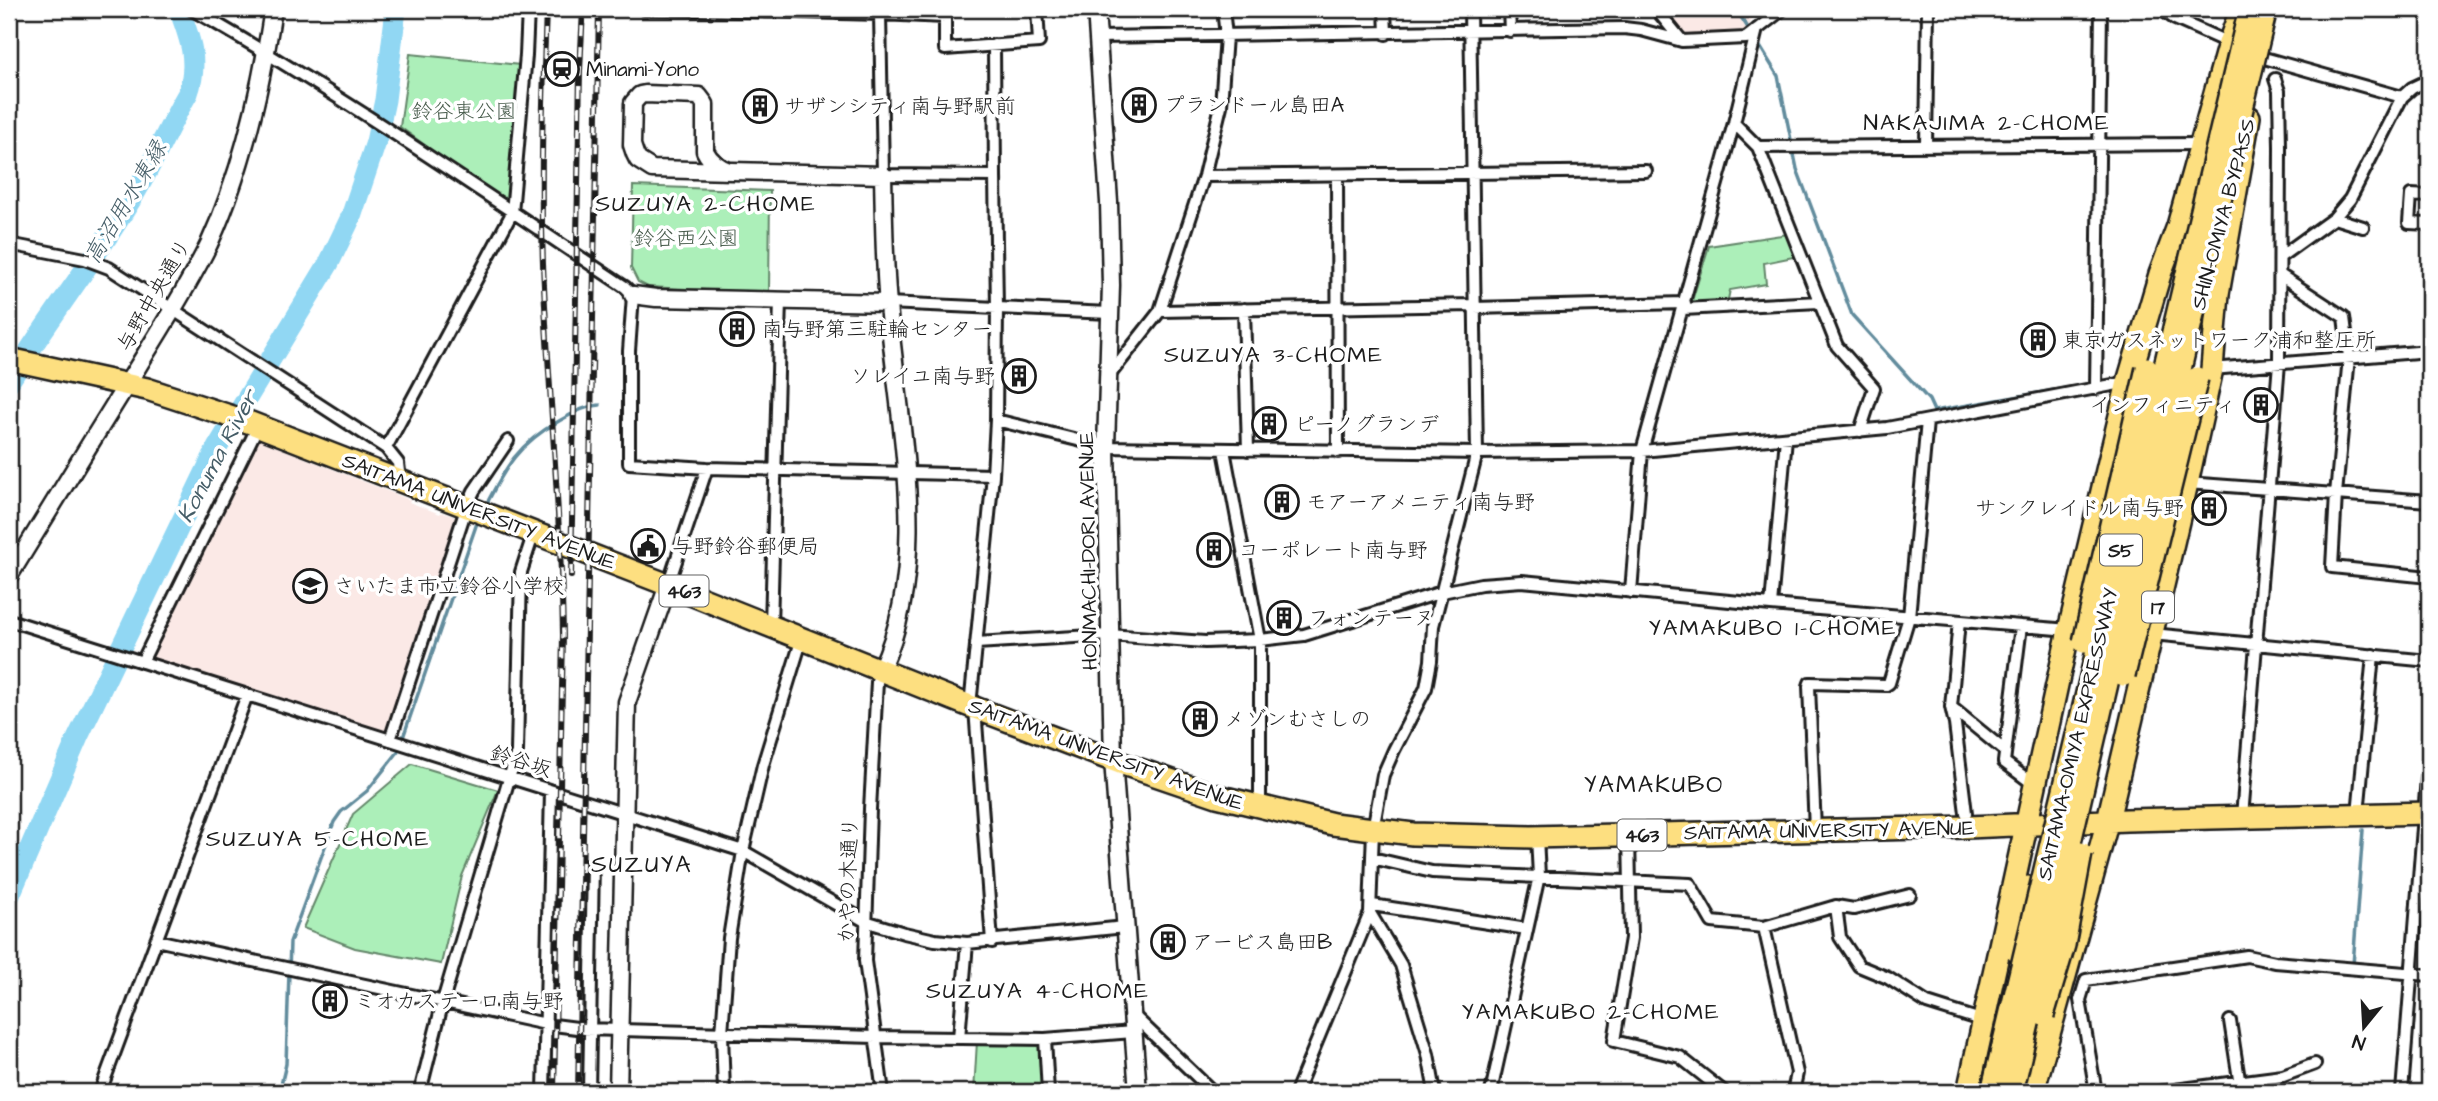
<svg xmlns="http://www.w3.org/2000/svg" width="2438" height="1101" font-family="'Architects Daughter','Klee One',sans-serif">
<rect width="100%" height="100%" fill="#fff"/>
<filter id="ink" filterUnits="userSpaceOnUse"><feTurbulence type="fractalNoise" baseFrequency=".0143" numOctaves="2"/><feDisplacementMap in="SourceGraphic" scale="14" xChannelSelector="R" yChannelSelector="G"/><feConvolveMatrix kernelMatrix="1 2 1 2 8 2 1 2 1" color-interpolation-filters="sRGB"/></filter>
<g filter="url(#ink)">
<!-- built -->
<path fill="#fbe9e6" d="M1659,9H1764L1753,18L1745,32L1681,37Z
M257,439L410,500L409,502L440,514L441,512L458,518L388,730L383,732L152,661L150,655Z"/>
<!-- green -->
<path fill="#acefb9" stroke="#64866a" stroke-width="2" d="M410,54L520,65L510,196L502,201L400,127Z
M633,186L770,191L769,293L648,287L638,282L631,268Z
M1788,234L1798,256L1764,263L1766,284L1730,290L1727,304H1691L1709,246Z
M412,764L498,790L462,876L441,964L355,948L303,928L353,814Z
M1040,1040L1045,1092H974L977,1041Z"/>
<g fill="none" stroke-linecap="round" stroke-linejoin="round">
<!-- stream -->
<path stroke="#628c9d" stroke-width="3.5" d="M1736,9L1750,31
M1756,40L1778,76L1797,169L1852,315L1929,400L1934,411L2066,388
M485,507C506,466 518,444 559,421C574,413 584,406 600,405
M2365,801L2367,771
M2353,965L2363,830
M276,1092L281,1085L286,1064L290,942L334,822L341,812L367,791L398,752L478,520"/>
<!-- river -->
<path stroke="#91d7f3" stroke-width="21" d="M9,382C48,319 94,261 132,198C153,164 168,127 188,93C199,62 190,38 179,9
M9,897L78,737L217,448L329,263L351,217L376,142L385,100L396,9"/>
<!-- street casing -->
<g stroke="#1c1c1c" stroke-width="16">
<path id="street" d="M191,9C341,94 482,192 625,287L633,295L629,351V463L707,468L993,475
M644,9L798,12V9
M945,9V17L880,14L883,175L995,176L997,308L1110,313
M1385,9L1386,34
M1509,9L1510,31
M1656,9L1682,41L1746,38L1783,9
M2161,9L2175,19L2229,43
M798,12L880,14V9
M945,17V49L1039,42L1037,9
M1098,37L1624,28L1641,30L1682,41
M994,45L995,176
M2264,58L2402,97
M1734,123L1758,147L1837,346L1874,388L1860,431
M1926,146L1928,9
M1758,147L2199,144
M1337,175L1338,452
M1204,176L1646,171
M2429,196L2411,195L2409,223L2429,224
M2334,218L2363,227
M9,244L85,259L109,268L386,448L398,463L400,480
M2280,257L2334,218L2350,199L2402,97L2412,88L2429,80
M2280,275L2344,317L2349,357L2336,494L2332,567L2429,577
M887,303L997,308L996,420L993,475L970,706
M1473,308L1685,303
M1244,309L1248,450
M1683,309L1819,302
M1160,311L1473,305
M2212,369L2429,351
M1108,377L1160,311L1204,176L1221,106L1226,36L1223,9
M2096,389L2101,9
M996,420L1106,447L1477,453L1642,451L1887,428L2128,382
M386,448L512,213L526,55L528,9
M1224,450L1260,640V808
M2187,483L2429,501
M668,585L707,468
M1631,592L1642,451L1734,123L1757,29
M1771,605L2069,630
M9,620L743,851L865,921L904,933L935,940L967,943L1125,927
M1959,621L1951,707L1955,724L1966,813
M771,626L780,300
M2021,626L2004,762L2036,786
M2152,634L2429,661
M976,643L1109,635L1205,642L1260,640L1304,635L1442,592L1481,584L1522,581L1771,605L1786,438
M142,662L258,426
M881,669L877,682L870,809L865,961L883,1092
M1951,707L2005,751
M975,708L992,942
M390,740L467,506L474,491L508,441
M2358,814L2373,655
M2242,817L2279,363L2280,147L2279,91L2275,79
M1815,830L1809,686L1810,683L1886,685L1889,683L1909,617L1927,421
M1629,835L1631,938L1614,1041L1680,1057L1724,1092
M1372,858L1432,872L1690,884L1712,922L1764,927L1836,906L1854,909L1910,895
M1372,905L1527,929
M1836,906L1840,937L1859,966L1888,978L1927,1003L1984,1021
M1370,913L1401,965L1428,1054L1435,1092
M1764,927L1797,1073L1793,1092
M156,940L546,1024L585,1029L876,1037L1045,1039L1133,1032
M1132,1014L1213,1092
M2230,1021L2241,1092
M959,1038L967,943
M1045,1039L1048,1092
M100,1092L247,695
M420,1092L443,1001L517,752L521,572L534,532
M544,1092L551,791
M589,1092L593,863
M724,1092L722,1033L729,938L743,851L763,765L802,638
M1296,1092L1370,913L1373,830L1383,775L1394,750L1426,688L1431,661L1433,626L1477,453L1470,9
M1491,1092L1539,876L1537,837
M2096,1092L2080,1000L2086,980L2247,956L2275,962L2429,975
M2159,1092L2283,1076L2315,1064
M2402,1092L2429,752"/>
</g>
<!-- secondary casing -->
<g stroke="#1c1c1c" stroke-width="21">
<path id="secondary" d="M1096,9L1109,202L1111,285L1106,447L1113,760L1138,1092
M729,171C718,167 710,161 705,151V104L699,96L645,94L640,95L633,103L632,145L635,154L638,160L652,169L883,175C884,218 884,261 888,304C897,419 933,560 881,669
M633,295L656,298L887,303
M9,576C51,507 94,437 137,368C162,327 188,287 209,244C243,170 261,89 273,9
M618,1092L627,702L668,585"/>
</g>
<!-- highway casing -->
<g stroke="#1c1c1c" stroke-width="26">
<path id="highway" d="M9,359L147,389L251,423L658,581L975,708L1120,763L1217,796L1333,824L1413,834L1531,837L1968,827L2127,820L2429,813
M2016,951L2028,887
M1968,1092L2069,630L2128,382L2160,274L2178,226L2229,43L2238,18
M2033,1092L2108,820L2187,483L2212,369L2218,294L2249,117"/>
</g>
<!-- street -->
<use href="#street" stroke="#fff" stroke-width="10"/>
<!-- secondary -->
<use href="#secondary" stroke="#fff" stroke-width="16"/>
<!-- highway -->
<use href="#highway" stroke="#fddf80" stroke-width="21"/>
<!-- rail casing -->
<g stroke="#1c1c1c" stroke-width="6">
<path id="rail" d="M546,9C543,94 540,179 543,264C548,388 561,511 563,635L554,1092
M571,576L580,71L583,9
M578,1092L599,9"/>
</g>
<!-- rail -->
<use href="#rail" stroke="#fff" stroke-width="3.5" stroke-dasharray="10" stroke-linecap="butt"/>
<!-- highway-bridge casing -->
<g stroke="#1c1c1c" stroke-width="26" stroke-linecap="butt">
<path id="highway-bridge" d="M2084,642L2147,368
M2124,675L2197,378
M2043,1015L2064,945L2081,853
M1992,1092L2250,9
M2012,1092L2204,266L2266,9"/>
</g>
<!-- highway-bridge -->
<use href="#highway-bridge" stroke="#fddf80" stroke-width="21"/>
</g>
</g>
<!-- icons -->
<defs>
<g id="station-ring" transform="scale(1.75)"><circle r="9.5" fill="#fff" stroke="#1c1c1c" stroke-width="1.5"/><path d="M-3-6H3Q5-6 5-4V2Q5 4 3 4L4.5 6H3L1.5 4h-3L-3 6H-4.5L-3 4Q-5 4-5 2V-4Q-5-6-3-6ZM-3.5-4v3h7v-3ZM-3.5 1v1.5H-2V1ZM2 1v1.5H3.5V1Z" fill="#1c1c1c"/></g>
<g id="building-ring" transform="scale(1.75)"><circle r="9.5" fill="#fff" stroke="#1c1c1c" stroke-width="1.5"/><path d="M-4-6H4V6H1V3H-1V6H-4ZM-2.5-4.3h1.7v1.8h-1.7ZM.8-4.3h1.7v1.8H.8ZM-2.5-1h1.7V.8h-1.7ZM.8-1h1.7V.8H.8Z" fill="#1c1c1c"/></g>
<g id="civic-ring" transform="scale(1.75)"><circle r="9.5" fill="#fff" stroke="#1c1c1c" stroke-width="1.5"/><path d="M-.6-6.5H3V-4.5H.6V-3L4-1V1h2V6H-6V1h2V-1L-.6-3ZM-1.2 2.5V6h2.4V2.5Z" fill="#1c1c1c"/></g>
<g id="school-ring" transform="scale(1.75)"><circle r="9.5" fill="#fff" stroke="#1c1c1c" stroke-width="1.5"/><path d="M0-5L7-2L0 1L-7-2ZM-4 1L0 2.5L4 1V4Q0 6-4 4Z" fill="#1c1c1c"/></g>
</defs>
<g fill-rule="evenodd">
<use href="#station-ring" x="562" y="69"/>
<use href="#building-ring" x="1139" y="105"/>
<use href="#building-ring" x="760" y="106"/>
<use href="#building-ring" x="737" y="329"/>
<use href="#building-ring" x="2038" y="340"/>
<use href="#building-ring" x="1019" y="376"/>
<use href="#building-ring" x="2261" y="405"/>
<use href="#building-ring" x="1269" y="424"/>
<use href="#building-ring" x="1282" y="502"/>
<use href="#building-ring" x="2209" y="508"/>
<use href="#civic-ring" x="648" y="546"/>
<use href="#building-ring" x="1214" y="550"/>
<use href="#school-ring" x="310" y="586"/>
<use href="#building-ring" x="1284" y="618"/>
<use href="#building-ring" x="1200" y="719"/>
<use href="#building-ring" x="1168" y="942"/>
<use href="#building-ring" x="330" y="1001"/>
</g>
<g text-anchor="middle" stroke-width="7" stroke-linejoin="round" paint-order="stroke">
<!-- shield labels -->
<g fill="#fff" stroke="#606060" stroke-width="2">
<rect x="2100" y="534.5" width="42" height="31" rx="5"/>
<rect x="659.5" y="575.5" width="49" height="31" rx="5"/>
<rect x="2142" y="591.5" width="32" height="31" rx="5"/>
<rect x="1617.5" y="819.5" width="49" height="31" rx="5"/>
</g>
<g font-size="19" font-weight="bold" fill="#1c1c1c">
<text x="2121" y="557">S5</text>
<text x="684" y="598">463</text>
<text x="2158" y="614">17</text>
<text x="1642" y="842">463</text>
</g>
<!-- poi labels -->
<g font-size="21" fill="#1c1c1c" stroke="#fff" text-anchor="start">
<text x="586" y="76">Minami-Yono</text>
<text x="1164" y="112">プランドール島田A</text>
<text x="784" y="113">サザンシティ南与野駅前</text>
<text x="762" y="336">南与野第三駐輪センター</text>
<text x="2062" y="347">東京ガスネットワーク浦和整圧所</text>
<text x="995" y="383" text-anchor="end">ソレイユ南与野</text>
<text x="2236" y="412" text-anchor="end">インフィニティ</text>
<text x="1294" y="431">ピーノグランデ</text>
<text x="1306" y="509">モアーアメニティ南与野</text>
<text x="2184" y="515" text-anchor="end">サンクレイドル南与野</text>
<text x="672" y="553">与野鈴谷郵便局</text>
<text x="1238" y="557">コーポレート南与野</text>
<text x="334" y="593">さいたま市立鈴谷小学校</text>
<text x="1308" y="625">フォンテーヌ</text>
<text x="1224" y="726">メゾンむさしの</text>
<text x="1192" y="949">アービス島田B</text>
<text x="354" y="1008">ミオカステーロ南与野</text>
</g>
<!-- park labels -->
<g font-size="21" fill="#475b4b" stroke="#fff">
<text x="464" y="118">鈴谷東公園</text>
<text x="686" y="245">鈴谷西公園</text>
</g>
<!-- street labels -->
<g font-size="21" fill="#1c1c1c" stroke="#fff">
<text transform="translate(2223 214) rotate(-75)" y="7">SHIN-OMIYA BYPASS</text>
<text transform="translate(154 295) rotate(-60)" y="7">与野中央通り</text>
<text transform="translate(479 511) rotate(21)" y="7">SAITAMA UNIVERSITY AVENUE</text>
<text transform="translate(1088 551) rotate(-91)" y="7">HONMACHI-DORI AVENUE</text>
<text transform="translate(2077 734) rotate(-77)" y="7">SAITAMA-OMIYA EXPRESSWAY</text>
<text transform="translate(1106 754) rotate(20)" y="7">SAITAMA UNIVERSITY AVENUE</text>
<text transform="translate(521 761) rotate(17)" y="7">鈴谷坂</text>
<text transform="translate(1829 830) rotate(-1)" y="7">SAITAMA UNIVERSITY AVENUE</text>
<text transform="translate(848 880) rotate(-88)" y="7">かやの木通り</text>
</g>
<!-- neighbourhood labels -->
<g font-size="23" letter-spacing="2" fill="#1c1c1c" stroke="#fff">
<text x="1987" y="130">NAKAJIMA 2-CHOME</text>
<text x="706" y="211">SUZUYA 2-CHOME</text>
<text x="1274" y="362">SUZUYA 3-CHOME</text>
<text x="1773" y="635">YAMAKUBO 1-CHOME</text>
<text x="318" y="846">SUZUYA 5-CHOME</text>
<text x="1038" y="998">SUZUYA 4-CHOME</text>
<text x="1591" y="1019">YAMAKUBO 2-CHOME</text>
</g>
<!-- water labels -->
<g font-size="23" font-style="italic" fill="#455d67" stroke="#fff">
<text transform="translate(125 202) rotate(-59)" y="8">高沼用水東縁</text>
<text transform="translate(217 456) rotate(-62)" y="8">Konuma River</text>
</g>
<!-- quarter labels -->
<g font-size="24" letter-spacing="2" fill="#1c1c1c" stroke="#fff">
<text x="1654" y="792">YAMAKUBO</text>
<text x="642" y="872">SUZUYA</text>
</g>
</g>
<!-- margin -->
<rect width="2438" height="1101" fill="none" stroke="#fff" stroke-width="35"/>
<rect x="18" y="18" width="2403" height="1066" fill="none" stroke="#1c1c1c" stroke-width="2.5" filter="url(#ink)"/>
<!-- north arrow -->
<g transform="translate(2364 1027) rotate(198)" stroke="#ffffff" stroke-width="5" paint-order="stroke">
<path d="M0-5L12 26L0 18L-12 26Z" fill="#1c1c1c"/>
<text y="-10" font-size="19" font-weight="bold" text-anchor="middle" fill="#1c1c1c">N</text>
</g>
</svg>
